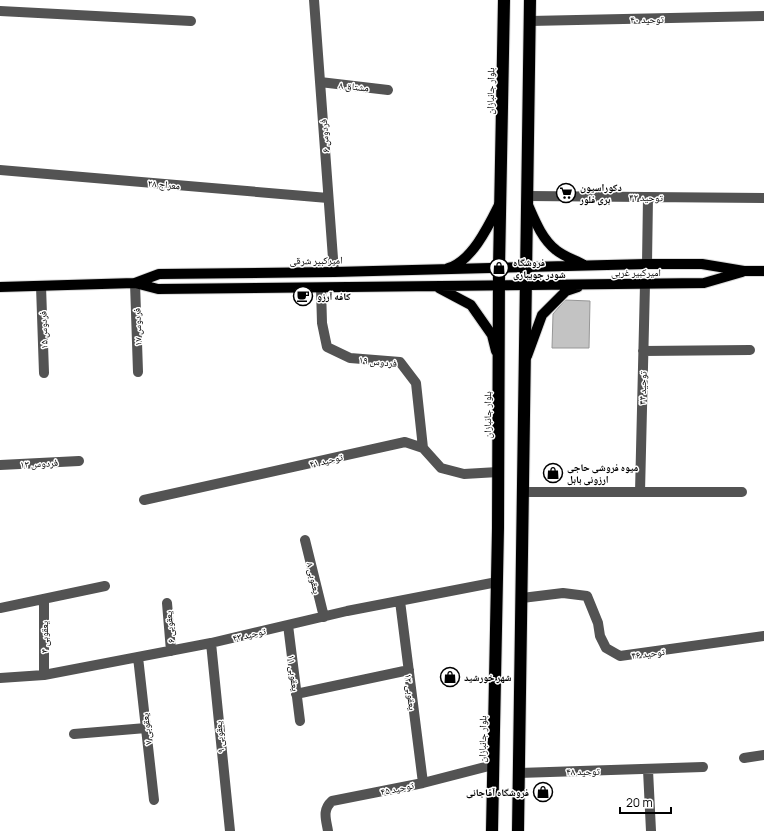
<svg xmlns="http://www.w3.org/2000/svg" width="764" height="831" font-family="Manrope,'Noto Naskh Arabic',sans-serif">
<rect width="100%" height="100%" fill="#fff"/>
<!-- building -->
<path fill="#c3c3c3" stroke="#979797" d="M565,300L590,301L589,348H552L553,314Z"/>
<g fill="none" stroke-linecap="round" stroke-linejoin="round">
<!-- major casing -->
<g stroke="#dbdbdb" stroke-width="12">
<path id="major" d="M528,205C535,221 542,239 556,250C563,256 575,260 584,265
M448,268C472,262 490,223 500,203
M135,283L158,289L704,283L742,272
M0,287L135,283L159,274L334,272L647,264H702L744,271H764
M439,288L471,305L492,335L496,351
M527,356L542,315L566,291L578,287"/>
</g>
<!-- highway casing -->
<g stroke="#dbdbdb" stroke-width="14">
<path id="highway" d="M492,831L498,528L499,268L504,0
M518,831L530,0"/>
</g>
<!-- minor -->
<path stroke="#535353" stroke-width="10" d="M314,0L334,272
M0,11L191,21
M530,21L764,16
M320,82L388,90
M0,170L328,198
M528,196L764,198
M647,264L648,197
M135,283L138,372
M41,286L44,373
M321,288L322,323L327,347L350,358L400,362L416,383L423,448
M643,351L750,350
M0,465L79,461
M524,492H742
M640,492L645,284
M144,500L405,442L423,448L441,468L464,474L498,472
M305,540L324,617
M522,598L563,593L587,596L598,623L600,636L606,648L620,656L764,636
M44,599V675
M400,601L423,783
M167,603L171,651
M0,608L105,586
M288,625L300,721
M211,643L230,831
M138,657L154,800
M0,678L44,675L211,643L347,611L497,582
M296,694L409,670
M74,734L146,728
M744,758L764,755
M648,770L651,831
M519,773L703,767
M328,831C326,819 322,810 332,801L423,783L493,765"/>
<!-- major -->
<use href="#major" stroke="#000" stroke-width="10"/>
<!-- highway -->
<use href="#highway" stroke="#000" stroke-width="12"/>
</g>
<!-- icons -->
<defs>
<g id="supermarket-ring" transform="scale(1)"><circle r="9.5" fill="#fff" stroke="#000" stroke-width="1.5"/><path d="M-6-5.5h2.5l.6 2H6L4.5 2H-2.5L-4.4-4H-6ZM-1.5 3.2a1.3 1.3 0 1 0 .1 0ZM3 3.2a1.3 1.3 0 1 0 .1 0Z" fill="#000"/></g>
<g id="shop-ring" transform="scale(1)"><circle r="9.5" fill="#fff" stroke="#000" stroke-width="1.5"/><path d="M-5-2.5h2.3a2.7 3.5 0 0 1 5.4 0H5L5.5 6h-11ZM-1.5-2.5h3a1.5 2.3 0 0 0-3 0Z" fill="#000"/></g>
<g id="cafe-ring" transform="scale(1)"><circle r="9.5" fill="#fff" stroke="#000" stroke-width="1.5"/><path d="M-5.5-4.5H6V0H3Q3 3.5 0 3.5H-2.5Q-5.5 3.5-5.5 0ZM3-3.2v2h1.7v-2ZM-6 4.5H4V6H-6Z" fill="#000"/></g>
</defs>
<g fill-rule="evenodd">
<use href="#supermarket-ring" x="566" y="193"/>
<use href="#shop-ring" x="499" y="268"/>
<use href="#cafe-ring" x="303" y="296"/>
<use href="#shop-ring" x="553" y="473"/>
<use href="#shop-ring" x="450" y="677"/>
<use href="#shop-ring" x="543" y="792"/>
</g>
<g text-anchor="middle" stroke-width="3" stroke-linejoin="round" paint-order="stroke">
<!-- street labels -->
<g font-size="10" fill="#000" stroke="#fff">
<text transform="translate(647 19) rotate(-1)" y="4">توحید ۴۰</text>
<text transform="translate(354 86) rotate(6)" y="4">مشتاق ۸</text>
<text transform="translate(490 91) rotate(-89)" y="4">بلوار جانبازان</text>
<text transform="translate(324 136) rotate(-94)" y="4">فردوس ۶</text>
<text transform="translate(164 184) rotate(5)" y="4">معراج ۲۸</text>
<text transform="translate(646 197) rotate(1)" y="4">توحید ۴۲</text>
<text transform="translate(316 260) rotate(-1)" y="4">امیرکبیر شرقی</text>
<text x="636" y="276">امیرکبیر غربی</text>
<text transform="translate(137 327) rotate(-92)" y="4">فردوس ۱۷</text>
<text transform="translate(43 330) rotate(-92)" y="4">فردوس ۱۵</text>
<text transform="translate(378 361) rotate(6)" y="4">فردوس ۱۹</text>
<text transform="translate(642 388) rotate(-88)" y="4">توحید ۴۴</text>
<text transform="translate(487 415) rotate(-90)" y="4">بلوار جانبازان</text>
<text transform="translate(326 460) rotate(-13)" y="4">توحید ۴۱</text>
<text transform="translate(39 463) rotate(-3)" y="4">فردوس ۱۳</text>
<text transform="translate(314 578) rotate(77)" y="4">یعقوبی ۸</text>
<text transform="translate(169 627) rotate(-95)" y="4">یعقوبی ۶</text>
<text transform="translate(249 634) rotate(-13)" y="4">توحید ۴۳</text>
<text transform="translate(44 637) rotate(-90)" y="4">یعقوبی ۴</text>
<text transform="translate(648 653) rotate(-7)" y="4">توحید ۴۶</text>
<text transform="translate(294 673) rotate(83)" y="4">یعقوبی ۱۱</text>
<text transform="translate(411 692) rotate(83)" y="4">یعقوبی ۱۳</text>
<text transform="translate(146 729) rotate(-96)" y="4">یعقوبی ۷</text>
<text transform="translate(219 737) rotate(-95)" y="4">یعقوبی ۹</text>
<text transform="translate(482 739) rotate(-89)" y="4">بلوار جانبازان</text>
<text transform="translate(583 771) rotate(-1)" y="4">توحید ۴۸</text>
<text transform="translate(397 788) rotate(-12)" y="4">توحید ۴۵</text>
</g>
<!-- poi labels -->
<g font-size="10" font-weight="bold" fill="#000" stroke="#fff" text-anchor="start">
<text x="580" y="191">دکوراسیون<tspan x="580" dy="12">بری فلور</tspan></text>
<text x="513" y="266">فروشگاه<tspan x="513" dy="12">شودر جویباری</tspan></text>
<text x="317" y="300">کافه آرزو</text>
<text x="567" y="471">میوه فروشی حاجی<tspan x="567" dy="12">ارزونی بابل</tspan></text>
<text x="464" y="681">شهر خورشید</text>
<text x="529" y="796" text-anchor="end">فروشگاه آقاجانی</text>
</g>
</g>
<!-- scale -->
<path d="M620 807v6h51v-6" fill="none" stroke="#000000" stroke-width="2"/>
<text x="626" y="807" font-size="12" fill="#000000" stroke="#ffffff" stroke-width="3" paint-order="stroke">20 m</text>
</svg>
